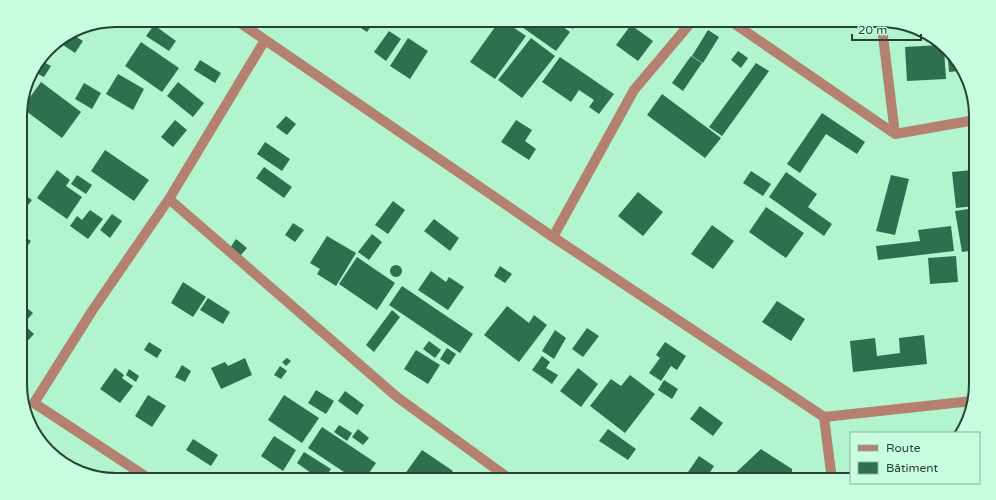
<svg xmlns="http://www.w3.org/2000/svg" width="996" height="500" font-family="'Varela Round',sans-serif">
<rect width="100%" height="100%" fill="#b1f4ce"/>
<!-- building -->
<path fill="#2e6f4f" d="M349,20H375L367,32Z
M500,20H503L526,36L495,79L470,62Z
M512,20H554L570,32L556,51Z
M560,20H579L573,29Z
M154,25L176,41L169,51L146,36Z
M631,25L653,41L638,61L616,45Z
M708,30L719,37L703,63L692,56Z
M389,31L401,39L386,61L374,52Z
M70,33L83,41L75,53L57,41Z
M408,38L428,51L410,79L390,66Z
M531,38L555,56L522,98L498,80Z
M141,42L179,68L162,92L125,66Z
M940,45L944,49L946,79L907,81L905,47Z
M738,51L748,58L741,68L731,60Z
M691,56L702,63L683,91L672,83Z
M560,57L614,94L599,114L589,107L594,100L579,90L571,102L542,82Z
M955,58L957,61L958,71L949,72L948,59Z
M40,60L51,66L44,77L32,71Z
M200,60L221,73L215,83L194,70Z
M756,63L769,71L722,136L709,127Z
M118,74L144,89L133,110L106,94Z
M41,82L81,112L62,138L22,108Z
M178,82L204,103L193,117L167,96Z
M84,83L101,93L92,109L75,99Z
M662,94L721,138L705,158L647,115Z
M822,113L865,142L857,154L826,134L800,173L787,164Z
M286,116L296,124L287,135L276,127Z
M175,120L187,130L173,147L161,137Z
M516,120L532,130L525,141L536,149L529,160L501,142Z
M265,142L290,159L282,171L257,154Z
M105,150L149,180L134,201L91,171Z
M264,167L292,187L284,198L256,178Z
M57,170L70,180L66,186L82,197L67,219L37,198Z
M972,170L975,194V206L956,208L952,172Z
M751,171L771,184L763,196L743,183Z
M786,172L817,194L808,207L832,224L824,236L769,197Z
M77,175L92,185L86,194L71,184Z
M891,175L909,179L895,235L876,231Z
M20,192L32,200L20,216Z
M638,192L663,212L643,236L618,216Z
M393,201L405,210L388,234L375,225Z
M766,207L804,233L786,258L749,232Z
M975,208L976,231L973,232L976,250L962,252L955,211Z
M90,210L103,219L88,239L70,226L77,216L82,220Z
M112,214L122,221L110,238L100,230Z
M434,219L459,238L450,251L424,231Z
M293,223L304,230L295,242L285,235Z
M712,225L734,241L713,269L691,254Z
M951,226L954,251L878,260L876,246L920,241L918,230Z
M20,234L31,241L23,253L21,252Z
M372,234L382,242L369,260L358,252Z
M327,236L356,253L336,286L317,274L320,269L310,263Z
M236,239L247,248L240,256L230,248Z
M956,256L958,282L930,284L928,258Z
M357,257L395,283L377,310L339,284Z
M972,258H976V277H975Z
M390 271a6 6 0 1 1 12 0a6 6 0 1 1-12 0Z
M500,266L512,274L505,283L494,276Z
M431,271L446,282L449,277L464,287L448,310L418,290Z
M183,282L206,297L193,317L171,303Z
M402,286L473,334L460,353L389,305Z
M208,298L230,312L223,324L200,310Z
M777,301L805,319L791,341L762,322Z
M21,303L33,313L27,320L21,314Z
M507,306L529,323L534,315L547,325L519,362L484,335Z
M392,310L400,317L374,352L366,345Z
M21,322L34,334L24,345L21,342Z
M587,328L599,336L583,357L572,349Z
M555,330L566,338L554,359L542,351Z
M924,335L927,364L853,372L850,341L875,338L877,356L900,353L899,338Z
M429,341L441,350L435,358L423,349Z
M149,342L162,350L157,358L144,350Z
M665,342L686,356L677,370L671,366L661,381L649,373L660,358L656,355Z
M447,348L456,354L449,365L440,359Z
M416,350L440,365L428,384L404,369Z
M542,356L550,362L546,368L558,375L552,384L532,370Z
M245,358L252,375L221,389L211,368L225,362L228,366Z
M287,358L291,361L286,366L282,362Z
M182,365L191,371L185,382L175,377Z
M280,366L287,371L281,379L274,375Z
M115,368L124,375L122,378L133,386L120,403L100,389Z
M578,368L598,384L581,407L560,391Z
M129,369L139,376L136,382L126,375Z
M630,375L655,394L625,433L590,406L611,379L621,386Z
M664,380L678,389L672,399L658,390Z
M316,390L334,401L326,414L308,403Z
M345,391L364,405L357,415L338,401Z
M148,395L166,406L152,427L135,416Z
M284,395L319,418L302,443L268,420Z
M700,406L723,423L713,436L690,419Z
M339,425L352,433L347,441L334,432Z
M322,427L376,463L364,480H356L308,448Z
M358,429L369,438L363,445L352,437Z
M608,429L636,449L628,460L599,441Z
M274,436L296,450L283,471L261,456Z
M193,439L218,455L211,466L186,450Z
M761,449L792,469V480H728Z
M422,450L453,471L446,480H404L402,478Z
M304,452L331,469L323,480H321L297,463Z
M699,456L714,466L705,480H693L686,475Z
M293,472L302,479L301,480H287Z"/>
<g fill="none" stroke-linecap="round" stroke-linejoin="round">
<!-- minor -->
<path stroke="#b48170" stroke-width="10" d="M236,20L553,237L824,417L972,401
M729,20L895,134L975,120
M881,20L895,134
M169,199L397,397L511,480
M553,237L634,90L693,20
M824,417L832,480
M151,480L34,403L92,311L169,199L265,40"/>
</g>
<!-- crop -->
<path d="M0 0H996V500H0ZM116 27H880A89 89 0 0 1 969 116V384A89 89 0 0 1 880 473H116A89 89 0 0 1 27 384V116A89 89 0 0 1 116 27Z" fill="#c8fedf" fill-rule="evenodd"/>
<path fill="none" stroke="#284334" stroke-width="2" d="M116 27H880A89 89 0 0 1 969 116V384A89 89 0 0 1 880 473H116A89 89 0 0 1 27 384V116A89 89 0 0 1 116 27Z"/>
<!-- legend -->
<rect x="850" y="432" width="130" height="52" fill="#c8fedf" stroke="#88b39b"/>
<rect x="858" y="445" width="20" height="6" fill="#b48170" stroke="#88b39b"/>
<text x="886" y="452" font-size="12" fill="#284334">Route</text>
<rect x="858" y="462" width="20" height="12" fill="#2e6f4f" stroke="#88b39b"/>
<text x="886" y="472" font-size="12" fill="#284334">Bâtiment</text>
<!-- scale -->
<path d="M852 34v6h69v-6" fill="none" stroke="#284334" stroke-width="2"/>
<text x="858" y="34" font-size="12" fill="#284334" stroke="#c8fedf" stroke-width="3" paint-order="stroke">20 m</text>
</svg>
